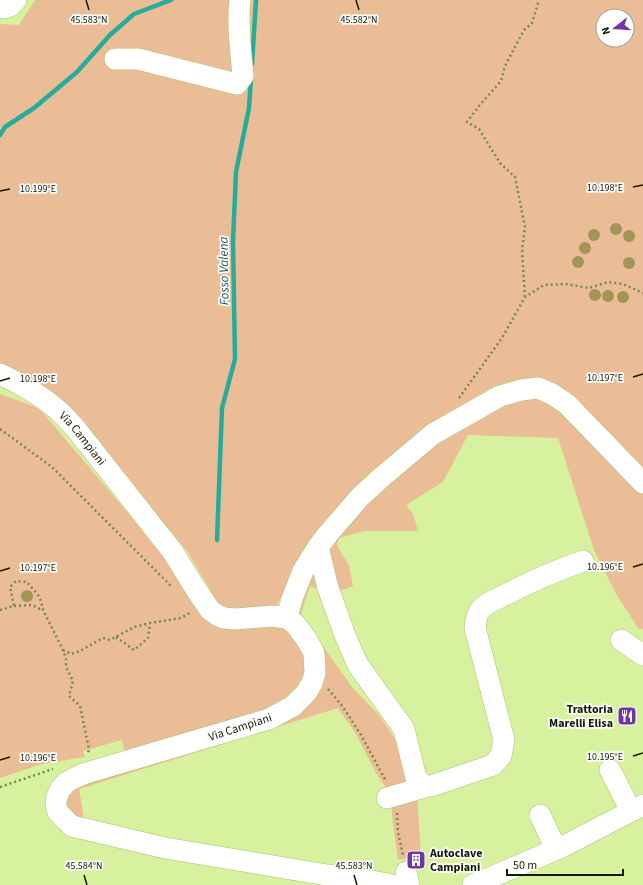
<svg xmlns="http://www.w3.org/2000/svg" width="643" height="885" font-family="'Source Sans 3',sans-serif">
<rect width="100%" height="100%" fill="#d8f19f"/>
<!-- green -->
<path fill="#ebbd96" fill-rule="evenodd" d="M35,0H643V629L638,628L616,594L594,550L558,438L468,435L443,482L406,505L413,514L418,531H364L339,538L337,545L349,566L353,586L336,592L320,590L310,586L300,617L294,609L298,565L277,605L275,613L243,615L219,605L187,551L79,422L0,369V24L19,25ZM603,16H627V40H603Z
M0,394L39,408L127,512L173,569L206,616L272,624L285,628L306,651L309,663L302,690L266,712L126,755L122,740L83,751L85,757L42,764L0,778Z
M323,646L352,687L379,715L405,754L417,795L421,855L398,860L392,815L391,796L376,773L356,734L338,708L79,789L82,806L84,822L65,809L66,792L75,783L302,703L325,678L318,669L317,648Z"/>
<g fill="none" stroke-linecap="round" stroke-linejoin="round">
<!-- stream -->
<path stroke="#27ac9b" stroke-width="4.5" d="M252,64L256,0
M0,135L5,127L34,108L77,72L110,35L134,14L171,0
M217,540L222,408L235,359L233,241L236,172L249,108L251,78"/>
<!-- minor casing -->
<g stroke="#aac172" stroke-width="22">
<g id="minor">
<path d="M0,5L4,8L10,6L16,0"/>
<path d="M115,59H138L237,84L243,76C241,52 237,24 240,0"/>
<path id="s1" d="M0,374C21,384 41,395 59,411C65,417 71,423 76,429L173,552L195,588L210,610L217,615L224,618L236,619L272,616L287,618L296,625L307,640L314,653L315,673L312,683L306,693L293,706L269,719L86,773C79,776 71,779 66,783C58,790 53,802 58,812C62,817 67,821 72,826L165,848L327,875L372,881L392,885"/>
<path d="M318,547L328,588L346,638L358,665L404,729L416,778L425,787L431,786L493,765L501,756L504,740L475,628C476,621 476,615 480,610C485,604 494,600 501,597C527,583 555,571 583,561"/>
<path d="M287,618L292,599L303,571L318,547L328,534L360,497L383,476L433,434L500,396L521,390L538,388L552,394L567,404L643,483"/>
<path d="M621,640L643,655"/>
<path d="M610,770L631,811"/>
<path d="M387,798L425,787"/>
<path d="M540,815L556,849"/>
<path d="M406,872L409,885"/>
<path d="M473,885L564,846L643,805"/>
</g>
</g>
<!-- path -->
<path stroke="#768751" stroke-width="2.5" stroke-dasharray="2 3" stroke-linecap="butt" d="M525,297L522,250L525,227L515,177L500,163L479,129L467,122L479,106L501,81L505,66L524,30L532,23L539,0
M459,398L502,338L525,297L544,285L566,284L589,288L608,282L623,284L643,293
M0,429L52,467L171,586
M14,606L32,605L42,610
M0,610L14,606L10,587L16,581L27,582L38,595L41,601L43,610L63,650L66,659V667L73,681L69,696L80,706L89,749L88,753
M116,637L134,650L148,638L150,623
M63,650L71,654L80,651L103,638L110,640L134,627L150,623L181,618L191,612
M328,689L343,707L361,735L386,781
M0,787L53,769
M397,813L398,832L403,855"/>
<!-- minor -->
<use href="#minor" stroke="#fff" stroke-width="21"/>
</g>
<!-- trees -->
<g fill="#a39558">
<circle cx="616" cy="229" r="6"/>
<circle cx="594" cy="235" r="6"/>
<circle cx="629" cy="236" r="6"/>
<circle cx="585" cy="248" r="6"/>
<circle cx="578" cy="262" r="6"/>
<circle cx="629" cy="263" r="6"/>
<circle cx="595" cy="295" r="6"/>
<circle cx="608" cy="296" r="6"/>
<circle cx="623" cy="297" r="6"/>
<circle cx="27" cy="596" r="6"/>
</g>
<!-- ticks -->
<path fill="none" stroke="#121a00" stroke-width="1.5" d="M86,0L89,10M356,0L359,10M633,187L643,185M0,191L10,189M633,377L643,374M0,381L10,378M633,567L643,564M0,571L10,568M633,756L643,753M0,760L10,757M84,875L87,885M354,875L357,885"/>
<!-- icons -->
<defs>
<g id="restaurant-square" transform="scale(1)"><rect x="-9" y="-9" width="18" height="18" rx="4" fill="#6f35ab" stroke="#fff"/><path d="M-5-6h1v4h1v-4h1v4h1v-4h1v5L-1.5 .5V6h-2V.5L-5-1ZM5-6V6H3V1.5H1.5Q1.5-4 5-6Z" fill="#fff"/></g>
<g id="building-square" transform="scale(1)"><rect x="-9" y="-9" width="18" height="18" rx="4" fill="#6f35ab" stroke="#fff"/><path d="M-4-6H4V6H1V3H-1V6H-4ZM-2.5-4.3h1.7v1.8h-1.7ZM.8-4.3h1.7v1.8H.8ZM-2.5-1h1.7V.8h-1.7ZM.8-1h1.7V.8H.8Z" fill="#fff"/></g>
</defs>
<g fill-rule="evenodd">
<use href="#restaurant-square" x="627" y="716"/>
<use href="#building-square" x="416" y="860"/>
</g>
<g text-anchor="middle" stroke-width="3.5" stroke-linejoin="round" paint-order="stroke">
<!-- street labels -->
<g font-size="12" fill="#121a00" stroke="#fff">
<text dy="4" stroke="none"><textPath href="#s1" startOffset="106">Via Campiani</textPath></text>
<text transform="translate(240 727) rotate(-18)" y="4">Via Campiani</text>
</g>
<!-- poi labels -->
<g font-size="12" font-weight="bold" fill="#121a00" stroke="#fff" text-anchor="end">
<text x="613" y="713">Trattoria<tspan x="613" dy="14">Marelli Elisa</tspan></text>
<text x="430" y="857" text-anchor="start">Autoclave<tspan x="430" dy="14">Campiani</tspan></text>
</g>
<!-- water labels -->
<g font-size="13" font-style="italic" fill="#1a4f47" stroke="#fff">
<text transform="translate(223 271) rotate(-91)" y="5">Fosso Valena</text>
</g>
</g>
<g font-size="10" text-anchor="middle" fill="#121a00" stroke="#fff" stroke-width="3.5" stroke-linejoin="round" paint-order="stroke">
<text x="89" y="23">45.583°N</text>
<text x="359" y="23">45.582°N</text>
<text x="605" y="191">10.198°E</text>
<text x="38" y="192">10.199°E</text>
<text x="605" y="381">10.197°E</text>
<text x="38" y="382">10.198°E</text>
<text x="605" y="570">10.196°E</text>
<text x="38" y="571">10.197°E</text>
<text x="605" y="760">10.195°E</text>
<text x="38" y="761">10.196°E</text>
<text x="84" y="869">45.584°N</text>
<text x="354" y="869">45.583°N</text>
</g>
<!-- north arrow -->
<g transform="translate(615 28) rotate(253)"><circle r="19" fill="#ffffff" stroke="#a0a399"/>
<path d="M0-3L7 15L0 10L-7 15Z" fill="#6f35ab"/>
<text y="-6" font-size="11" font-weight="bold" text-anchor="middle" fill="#121a00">N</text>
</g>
<!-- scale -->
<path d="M507 869v6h116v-6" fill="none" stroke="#121a00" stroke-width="2"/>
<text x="513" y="869" font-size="12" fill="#121a00" stroke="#ffffff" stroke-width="3" paint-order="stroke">50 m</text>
</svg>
